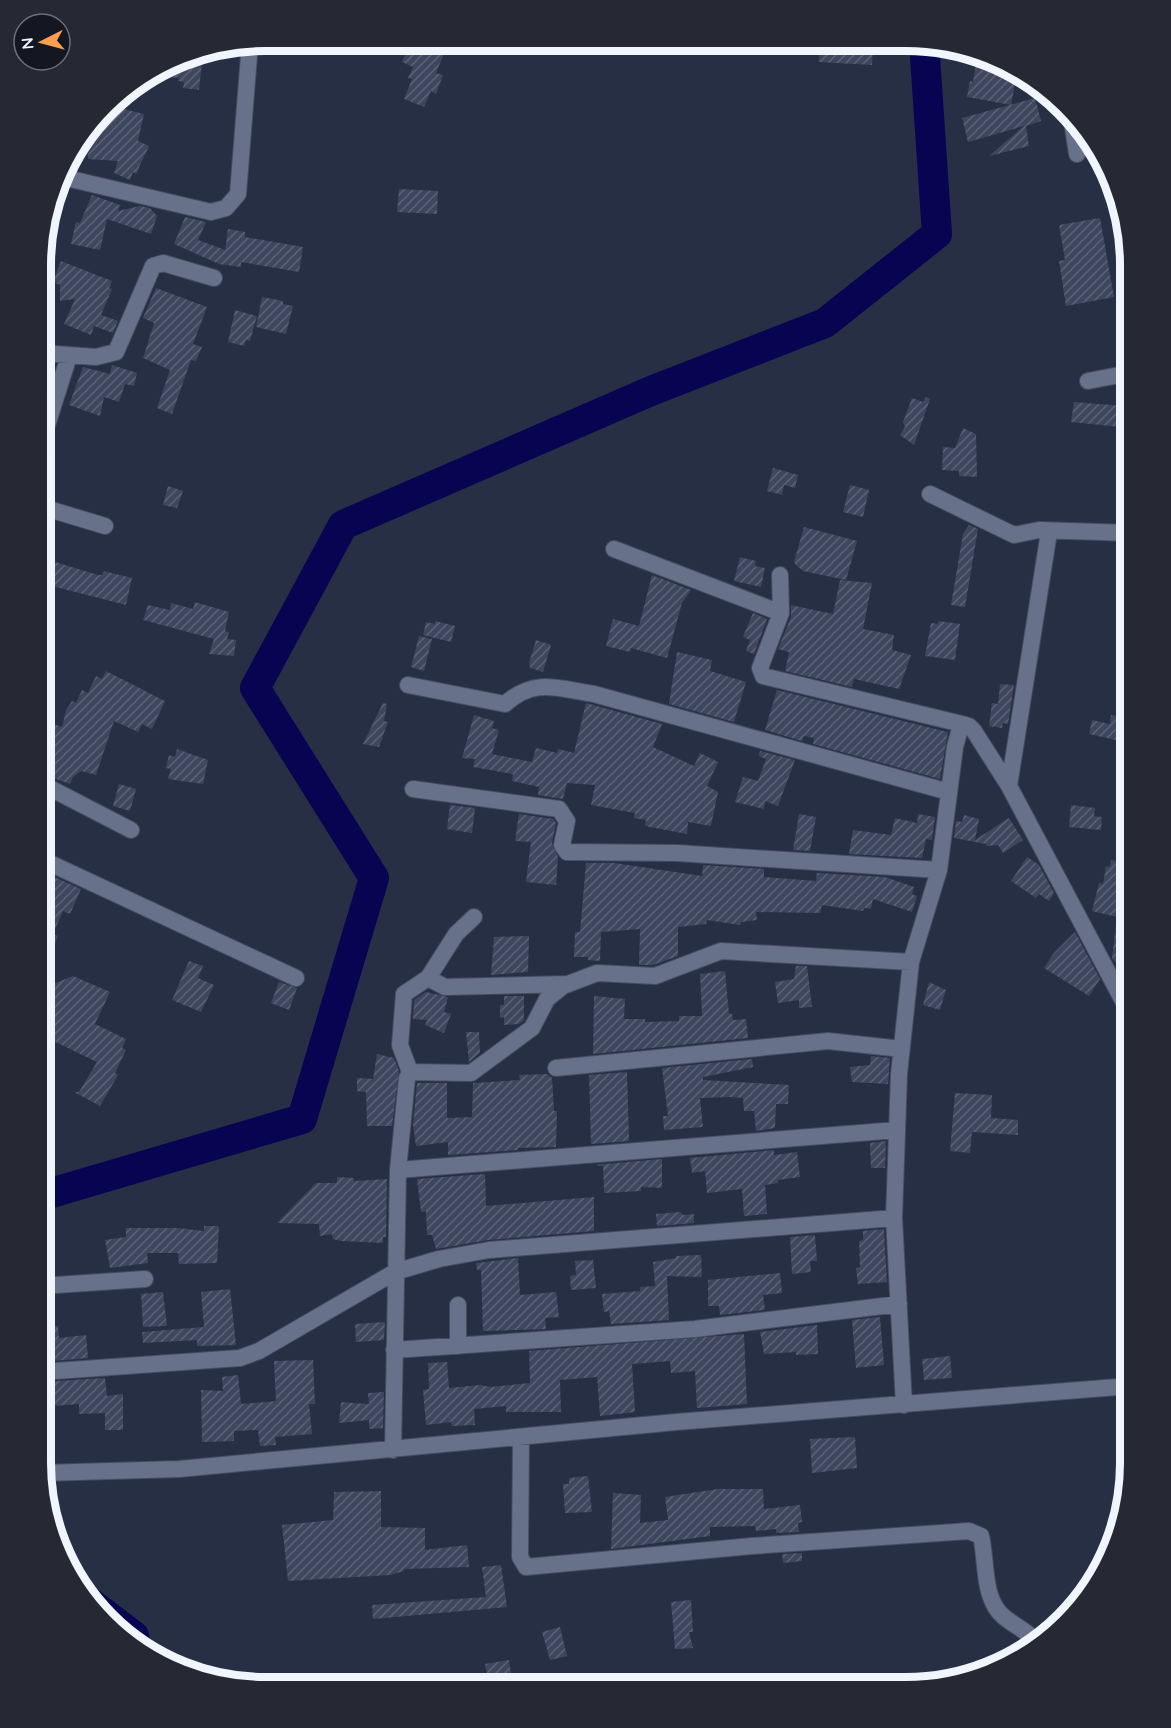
<svg xmlns="http://www.w3.org/2000/svg" width="1171" height="1728" font-family="Quicksand,sans-serif">
<defs>
<pattern id="building-hatch" width="6" height="6" patternUnits="userSpaceOnUse" patternTransform="scale(1.5)"><rect width="6" height="6" fill="#3f475f"/><path d="M-1 1l2-2M0 6l6-6M5 7l2-2" fill="none" stroke="#5b6277"/></pattern>
</defs>
<rect width="100%" height="100%" fill="#272f45"/>
<g fill="none" stroke-linecap="round" stroke-linejoin="round">
<!-- river -->
<path stroke="#070452" stroke-width="30" d="M41,1196L302,1119L374,878L255,688L343,525L651,391L825,323L937,234L924,42
M88,1601L134,1636L136,1645"/>
</g>
<!-- building -->
<path fill="url(#building-hatch)" d="M411,41H449L436,73L443,75L436,94L431,91L424,107L404,99L412,79L408,78L413,67L402,62Z
M820,42H868V45H873L872,65L819,62Z
M192,53H203L199,90L183,88L184,82L178,81L179,78L152,76Z
M978,54L992,58L1017,72L1011,105L967,97L970,81L973,82Z
M123,92L120,108L144,114L138,141L149,146L136,174L133,172L130,180L114,173L118,161L88,159L89,141L95,122L117,96Z
M1035,98L1041,121L1026,126L1029,146L989,156L1024,126L968,142L962,118Z
M399,189L438,191L437,214L397,212Z
M92,195L120,205L118,211L140,206L150,208L157,216L151,234L107,219L100,250L71,244L76,222L80,223Z
M185,217L206,222L198,240L225,250L228,229L245,232V237L303,247L299,272L241,262V267L219,264L174,244Z
M1100,218L1114,297L1066,306L1059,261L1065,260L1059,225Z
M61,261L112,281L109,288L112,289L101,315L118,321L113,333L94,326L91,335L64,324L75,299L60,301V285L53,282Z
M156,288L207,307L193,344L202,347L196,361L191,360L172,414L157,408L170,370L143,358L154,323L143,318Z
M262,297L283,301V304L293,306L286,334L256,327Z
M235,310L257,316L250,341L246,340L244,346L228,342Z
M112,365L137,373L134,386L125,384L119,402L104,397L100,416L69,405L83,367L110,374Z
M926,397L930,399L914,445L900,435L905,427L903,422L912,398L923,402Z
M1074,402L1123,406L1121,427L1071,422Z
M963,428L976,434L977,477L959,476V471L942,470L943,447L955,448Z
M773,468L798,475L795,488L784,485L782,495L767,491Z
M850,485L869,490L863,517L843,512Z
M168,486L183,491L177,508L163,505Z
M969,525L978,529L965,607L951,605L963,534Z
M804,527L857,541L846,580L803,571L796,565L794,562Z
M740,557L756,561L755,566L765,568L761,587L734,581Z
M42,558L98,575H102L104,571L132,578L126,605L44,584L46,572L42,571Z
M652,575L691,590L682,603L667,658L631,648L630,652L606,646L613,619L639,626Z
M840,580L872,583L863,629L894,635L892,650L911,655L899,689L854,679L852,687L785,671L789,652L778,649L791,617V605L833,614Z
M195,602L229,612L225,631L229,632L227,639L236,640L234,656L209,654L214,639L143,620L148,605L170,610L171,603L193,609Z
M753,613L767,619L754,654L746,651L750,640L743,637Z
M435,621L455,626L451,642L423,635L426,622L435,624Z
M939,621L960,624L955,660L925,656L931,623L938,624Z
M419,636L432,639L424,671L411,667Z
M536,640L551,645L543,672L530,668L529,663Z
M677,652L712,660L710,671L746,682L734,722L669,704Z
M106,671L165,701L152,729L142,724L138,732L114,721L96,775L81,771L73,777L70,784L42,774V720L62,727L66,710L72,701L76,703L82,690L88,693L96,676L102,679Z
M1000,684L1014,685L1008,724L1003,723L1002,728L989,726L992,703L998,704Z
M777,690L948,732L940,779L813,744L814,738L804,736L802,741L765,730Z
M383,703L387,704L384,721L388,722L379,747L363,744Z
M586,703L662,724L653,747L694,766L700,753L718,762L707,786L718,792L711,826L688,822L687,834L645,826L646,820L634,818L635,813L591,805L595,785L567,783L563,799L538,795L539,787L512,781L513,774L473,767L475,759L462,758L474,715L494,721L492,728L499,730L492,754L532,762L536,748L557,753L558,749L574,753Z
M1111,715L1125,717L1120,741L1089,734L1092,720L1110,724Z
M177,749L208,760L203,784L168,779L171,769L166,768L169,755L175,757Z
M760,751L795,760L778,806L765,801L764,809L735,802L743,777L758,781L766,759L759,756Z
M119,784L136,789L130,811L113,806Z
M450,805L475,808L472,833L447,829Z
M1071,805L1095,808L1094,816L1102,817L1101,830L1069,827Z
M519,814L553,819L556,823L552,843L558,857L556,885L526,882L531,842L515,841Z
M799,814L816,817L810,851L793,850Z
M918,814L935,817L932,840L926,839L922,858L849,854L853,830L891,835L895,818L917,823Z
M964,815L979,819L975,840L1009,818L1023,840L1003,853L998,845L986,846V844L954,838L956,821L962,822Z
M1027,857L1039,865L1054,893L1049,901L1039,894L1036,898L1011,881Z
M1111,860L1130,863V921L1125,964L1115,962L1112,958L1117,917L1092,911L1099,883L1103,884L1106,866L1110,867Z
M586,863H614L702,876L703,865L764,869V877L816,881L817,873L885,877L914,887L912,894L917,896L912,912L873,899L871,909L864,908L863,911L822,905L820,913L756,912L757,920L741,922L740,925L707,920L706,924L678,927V956L653,965H639L640,929L601,932L600,961L588,960V957H574L575,932H580Z
M41,871L81,889L70,914L63,911L53,934L58,936L53,949L48,947L41,962Z
M1075,932L1100,979L1089,996L1044,968L1053,954Z
M529,936L528,972L491,975L494,937Z
M189,961L203,966L198,978L214,985L201,1012L172,1000Z
M796,966H807L812,1007L799,1008V1000L778,1003L775,982L794,979Z
M725,971L729,1014H732L733,1020L746,1019L748,1038L593,1054L594,996L625,999L624,1019H645V1022L679,1021V1016H702L700,974Z
M73,976L110,992L95,1024L126,1039L122,1048L126,1050L115,1073L118,1075L100,1106L74,1092H79L97,1062L41,1035V1008L53,984Z
M279,982L297,988L289,1010L271,1003Z
M929,982L946,990L940,1010L923,1005Z
M426,992L448,997L444,1012L451,1014L444,1033L425,1025L427,1020L413,1019L414,1000Z
M504,996H524V1020L519,1024L504,1025V1017L500,1018V1005H504Z
M466,1032H479L480,1053L469,1062Z
M377,1054L394,1058L399,1071L392,1126H367L366,1092L357,1091V1078L373,1079Z
M871,1056L890,1058L888,1084L852,1082L850,1067L870,1065Z
M752,1059L753,1067L703,1077V1080L789,1085L788,1104H776L775,1128L756,1131L754,1111H744L743,1098L730,1097L700,1098L703,1127L664,1130L663,1116H668L662,1068Z
M627,1072L629,1141L591,1144L589,1075Z
M547,1074L552,1078L554,1111H557L556,1147L518,1148V1150L448,1155V1142L416,1146L413,1125L417,1083H447V1118L472,1117L473,1083L520,1080L519,1075Z
M955,1093L992,1095L991,1118L1018,1120V1135L972,1132L970,1153L950,1151Z
M886,1141L885,1168H871L870,1143Z
M774,1150V1155L797,1152L800,1177L778,1180V1183L765,1185L767,1214L744,1216L742,1189L707,1193L705,1171L692,1173L690,1158Z
M662,1159V1188L641,1187V1191L604,1193L603,1166L594,1165Z
M485,1174L486,1206L594,1197V1231L488,1240L436,1249L432,1235H427L426,1211L421,1212L417,1179Z
M337,1177L354,1178V1181L387,1179L386,1237H383V1243L341,1241L333,1239L332,1234L320,1236L319,1224L277,1223L316,1183H337Z
M680,1212L683,1215L694,1214V1223L657,1226L656,1214Z
M204,1226H219L217,1263L179,1264L178,1253H147L148,1263L110,1268L105,1240L126,1237V1228H178L204,1231Z
M884,1229L887,1282L858,1284L856,1268L860,1267L859,1241L863,1240V1231Z
M815,1235L817,1261H810L811,1272L792,1274L790,1237Z
M701,1255L702,1277L667,1276L669,1320L611,1324L609,1311L604,1312L602,1294L640,1291V1287L655,1286L653,1262L676,1258V1256Z
M518,1258L520,1295L556,1292L559,1317L545,1318L546,1329L483,1331L481,1270H477L476,1263Z
M593,1260L596,1288L571,1290L570,1276L576,1275L575,1261Z
M780,1273L782,1293L763,1295L765,1310L720,1315L719,1306H708V1280Z
M230,1289L236,1345L197,1346V1340L143,1343L142,1332L204,1327L201,1292Z
M163,1292L167,1326L143,1327L141,1294Z
M880,1317L884,1365L856,1368L852,1320Z
M385,1322L384,1340L356,1342L355,1324Z
M817,1325L818,1354L796,1355V1352L764,1354L760,1332Z
M58,1326L59,1338L86,1335L88,1358L41,1362V1327Z
M744,1334L747,1404L697,1408L695,1371L671,1373L670,1361L632,1364L635,1412L600,1416L597,1377L560,1380L561,1412H506V1406L474,1409L475,1425L452,1426L451,1422L426,1425L423,1390L429,1389L428,1363L447,1362L449,1388L480,1385L491,1387L530,1383L529,1351Z
M950,1356L952,1378L924,1380L922,1359Z
M313,1360L315,1404H309L312,1434L275,1437L276,1445L260,1446L258,1430L234,1431V1441L202,1442L201,1390L223,1391L222,1377L238,1375L241,1404L276,1401L274,1361Z
M105,1378L107,1396L123,1394V1430H105V1413L79,1414V1404L41,1407V1382Z
M384,1392L383,1428L369,1429V1420L339,1423L341,1402L369,1404L368,1393Z
M855,1437L857,1468L812,1473L810,1439Z
M588,1476L592,1512L565,1513L563,1484H569V1478Z
M718,1489H763L764,1509L800,1505L802,1522L798,1523L799,1532L776,1533V1529L756,1531L755,1526L710,1527V1536L611,1549L613,1493L641,1495L640,1523L668,1520L665,1497Z
M381,1491V1527L425,1528V1550L467,1545L469,1567L404,1569V1571L390,1575L288,1581L282,1525L333,1520L334,1492Z
M802,1553V1561L783,1563L782,1554Z
M501,1565L507,1607L373,1619L372,1605L486,1597L482,1567Z
M691,1600L693,1632H689L693,1648L675,1649L671,1602Z
M560,1627L567,1656L550,1660L542,1632Z
M509,1660L513,1686H482L480,1674L487,1673L485,1664Z"/>
<g fill="none" stroke-linecap="round" stroke-linejoin="round">
<!-- minor casing -->
<g stroke="#464c5e" stroke-width="18">
<path id="minor" d="M1071,115L1077,154
M62,177L211,212L226,208L238,194L250,43
M42,353L96,357L116,352L153,266L163,263L214,278
M1088,381L1130,373
M42,441L69,356
M930,494L1014,535L1039,530L1130,533
M42,507L105,526
M614,549L781,613
M780,575L781,613L760,668L763,676L966,725
M408,685L505,704C535,677 558,689 594,694L949,792
M42,784L131,830
M1009,786L1049,532
M413,789L559,809L567,821L562,845L567,852L677,853L939,870
M41,859L296,978
M428,978L445,987L568,984
M556,1068L828,1041L902,1049
M410,1072L400,1045L404,994L428,978L456,934L474,917
M398,1170L897,1130
M41,1286L145,1279
M458,1305V1346
M394,1350L695,1329L899,1304
M41,1372L240,1358L259,1351L395,1272L439,1259L489,1250L894,1218
M904,1405L894,1218L899,1074L911,962L939,870L955,747L959,732L964,726H969L974,731L1009,786L1130,1014
M521,1437L520,1557L526,1567L752,1546L969,1531L981,1536C987,1561 982,1599 1004,1617C1015,1626 1027,1631 1037,1642
M393,1450L398,1170L407,1078L410,1072L471,1073L532,1028L547,999L563,986L597,973L655,976L721,951L911,962
M42,1473L179,1469L676,1422L1130,1386"/>
</g>
<!-- minor -->
<use href="#minor" stroke="#67718a" stroke-width="16"/>
</g>
<!-- crop -->
<path d="M0 0H1171V1728H0ZM265 51H906A214 214 0 0 1 1120 265V1463A214 214 0 0 1 906 1677H265A214 214 0 0 1 51 1463V265A214 214 0 0 1 265 51Z" fill="#262933" fill-rule="evenodd"/>
<path fill="none" stroke="#f1f5fe" stroke-width="8" d="M265 51H906A214 214 0 0 1 1120 265V1463A214 214 0 0 1 906 1677H265A214 214 0 0 1 51 1463V265A214 214 0 0 1 265 51Z"/>
<!-- north arrow -->
<g transform="translate(42 42) rotate(264)"><circle r="28" fill="#141721" stroke="#6c7079" stroke-width="1.5"/>
<path d="M0-4.5L10 22L0 15L-10 22Z" fill="#fa9f4f"/>
<text y="-9" font-size="16" font-weight="bold" text-anchor="middle" fill="#f1f5fe">N</text>
</g>
</svg>
